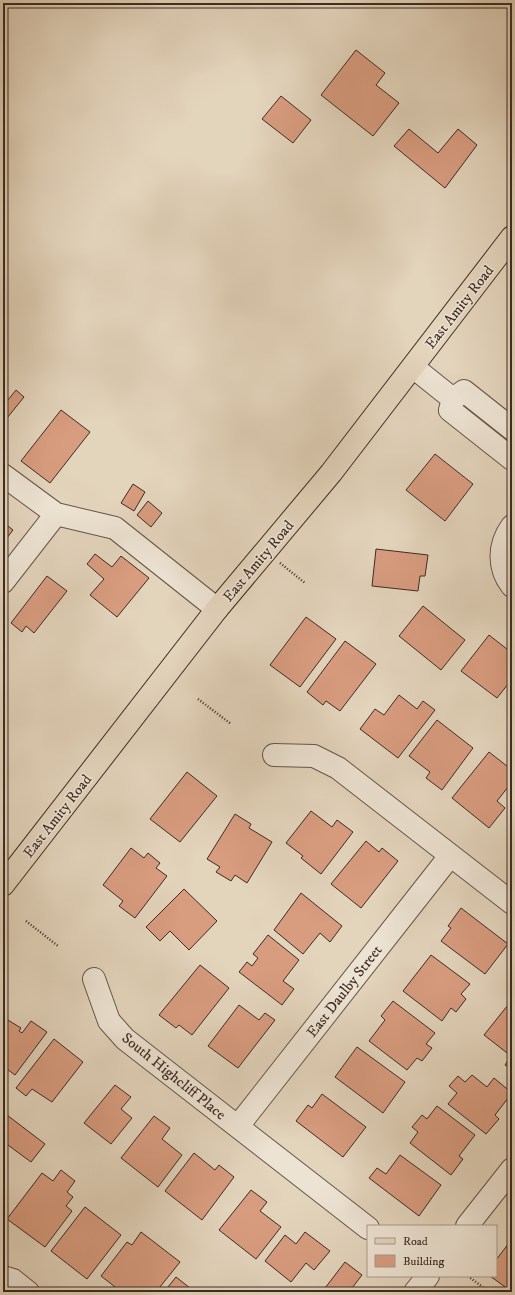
<svg xmlns="http://www.w3.org/2000/svg" width="515" height="1295" font-family="'IM FELL DW Pica',serif">
<rect width="100%" height="100%" fill="#e3d4bc"/>
<filter id="stains"><feTurbulence type="fractalNoise" baseFrequency=".005" numOctaves="4"/><feColorMatrix values="0 0 0 0 .2 0 0 0 0 .09 0 0 0 0 .02 0 0 0 .5 -.17"/></filter>
<radialGradient id="worn" r=".72"><stop offset=".6" stop-color="#630" stop-opacity="0"/><stop offset="1" stop-color="#630" stop-opacity=".3"/></radialGradient>
<!-- building -->
<path fill="#d89c7f" stroke="#3d2c23" d="M356,50L385,73L376,85L399,103L373,136L321,95Z
M281,96L311,120L293,143L262,119Z
M409,129L438,153L458,129L477,145L445,188L394,146Z
M16,390L24,397L3,423V406Z
M61,410L90,432L50,483L21,461Z
M435,454L473,484L445,521L406,490Z
M133,484L145,492L134,511L121,503Z
M148,501L162,513L151,527L137,515Z
M3,522L13,530L3,543Z
M376,549L428,555L425,576H420L418,591L372,586Z
M95,554L112,567L121,556L149,578L117,617L90,595L104,579L87,564Z
M47,576L67,591L34,633L26,626L22,632L11,623Z
M423,606L465,640L441,670L399,636Z
M306,617L336,639L300,687L270,665Z
M489,635L512,653V679L497,698L461,671Z
M345,641L376,664L340,711L326,701L323,705L307,692Z
M399,695L417,709L423,701L435,710L398,758L360,729L375,709L384,715Z
M437,720L473,748L442,790L426,778L430,772L409,756Z
M489,752L512,770V782L497,801L505,808L489,828L452,798Z
M187,772L217,796L180,842L150,819Z
M311,811L332,827L337,820L353,832L321,874L301,858L303,856L286,843Z
M235,814L251,824L249,828L272,842L247,883L235,875L231,881L216,872L220,867L207,859Z
M366,841L379,852L382,848L398,861L361,908L331,884Z
M131,848L144,858L148,853L160,863L156,868L167,876L135,918L119,906L123,901L103,885Z
M184,889L217,921L189,950L170,931L160,941L146,927Z
M301,893L342,926L330,942L320,933L303,954L274,930Z
M461,908L508,944L485,974L441,941L451,928L448,926Z
M268,935L299,960L283,981L294,989L282,1005L239,972L247,962L252,966L258,958L253,954Z
M431,955L470,984L461,994L466,999L456,1012L451,1008L442,1021L403,991Z
M200,965L229,988L192,1035L179,1025L176,1028L159,1015Z
M393,1001L435,1033L426,1044L432,1048L422,1061L417,1058L407,1070L369,1041L385,1020L381,1016Z
M239,1005L259,1020L265,1013L275,1020L238,1068L208,1046Z
M508,1005L512,1008V1070L505,1065L511,1056L484,1035Z
M3,1017L21,1028L19,1031L22,1033L31,1021L47,1032L15,1075L3,1066Z
M54,1039L83,1062L52,1102L32,1089L26,1096L16,1088Z
M357,1047L405,1082L383,1113L335,1077Z
M472,1075L487,1087L494,1078L512,1093L495,1115L499,1119L486,1134L448,1104L457,1093L449,1086L458,1076L465,1082Z
M115,1085L131,1097L121,1109L132,1118L111,1144L84,1123Z
M322,1094L366,1127L343,1157L296,1121L308,1105L312,1108Z
M437,1106L475,1135L459,1156L463,1159L451,1175L410,1143L418,1132L412,1127L422,1115L427,1119Z
M3,1112L45,1144L31,1162L8,1145L3,1152Z
M154,1116L170,1128L162,1139L182,1155L158,1187L121,1158Z
M194,1153L215,1170L219,1165L234,1177L202,1220L165,1191Z
M400,1155L441,1185L419,1216L369,1178L377,1168L386,1174Z
M61,1170L75,1181L67,1192L73,1197L66,1206L72,1211L45,1247L7,1219L42,1173L53,1181Z
M251,1190L267,1202L260,1211L281,1227L256,1259L219,1230Z
M85,1207L121,1235L87,1279L51,1251Z
M141,1232L180,1262L156,1292H117L119,1290L101,1276L127,1242L132,1245Z
M305,1232L330,1251L314,1270L306,1263L291,1282L265,1261L285,1235L296,1244Z
M512,1239V1292L490,1276H496V1260Z
M345,1262L362,1275L352,1288L357,1292H322Z
M176,1277L195,1292H164Z"/>
<g fill="none" stroke-linecap="round" stroke-linejoin="round">
<!-- minor casing -->
<g stroke="#665649" stroke-width="24">
<path id="minor" d="M413,367L453,399
M512,429L464,391L453,399L450,410L512,459
M3,475L56,514L115,528L217,609
M512,526C498,545 498,568 512,586
M3,582L56,514
M274,755L314,756L338,768L512,903
M94,979L109,1021L125,1039L368,1228
M238,1126L450,856
M467,1226L512,1169
M3,1277L13,1280L28,1292
M415,1292L428,1276"/>
</g>
<!-- major casing -->
<g stroke="#3d2c23" stroke-width="24">
<path id="major" d="M3,885L217,609L331,473L512,237"/>
</g>
<!-- path -->
<path stroke="#3d2c23" stroke-width="2.5" stroke-dasharray="1 2" stroke-linecap="butt" d="M280,563L305,583
M198,699L231,724
M26,921L58,946
M468,1276L489,1292"/>
<!-- minor -->
<use href="#minor" stroke="#ede3d3" stroke-width="22"/>
<!-- major -->
<use href="#major" stroke="#e3d4bc" stroke-width="22"/>
</g>
<g text-anchor="middle" stroke-width="3" stroke-linejoin="round" paint-order="stroke">
<!-- street labels -->
<g font-size="15" fill="#3d2c23" stroke="#ede3d3">
<text transform="translate(459 307) rotate(-52)" y="5">East Amity Road</text>
<text transform="translate(258 561) rotate(-50)" y="5">East Amity Road</text>
<text transform="translate(57 816) rotate(-52)" y="5">East Amity Road</text>
<text transform="translate(344 991) rotate(-52)" y="5">East Daulby Street</text>
<text transform="translate(174 1076) rotate(39)" y="5">South Highcliff Place</text>
</g>
</g>
<!-- margin -->
<rect width="515" height="1295" fill="none" stroke="#e3d4bc" stroke-width="16"/>
<rect x="4" y="4" width="507" height="1287" fill="none" stroke="#3d2c23" stroke-width="2"/>
<rect x="8" y="8" width="499" height="1279" fill="none" stroke="#3d2c23"/>
<!-- legend -->
<rect x="367" y="1225" width="130" height="52" fill="#ede3d3" stroke="#a79a8d"/>
<rect x="375" y="1238" width="20" height="6" fill="#e3d4bc" stroke="#a79a8d"/>
<text x="403" y="1245" font-size="12" fill="#3d2c23">Road</text>
<rect x="375" y="1255" width="20" height="12" fill="#d89c7f" stroke="#a79a8d"/>
<text x="403" y="1265" font-size="12" fill="#3d2c23">Building</text>
<rect width="100%" height="100%" filter="url(#stains)"/>
<rect width="100%" height="100%" fill="url(#worn)"/>
</svg>
